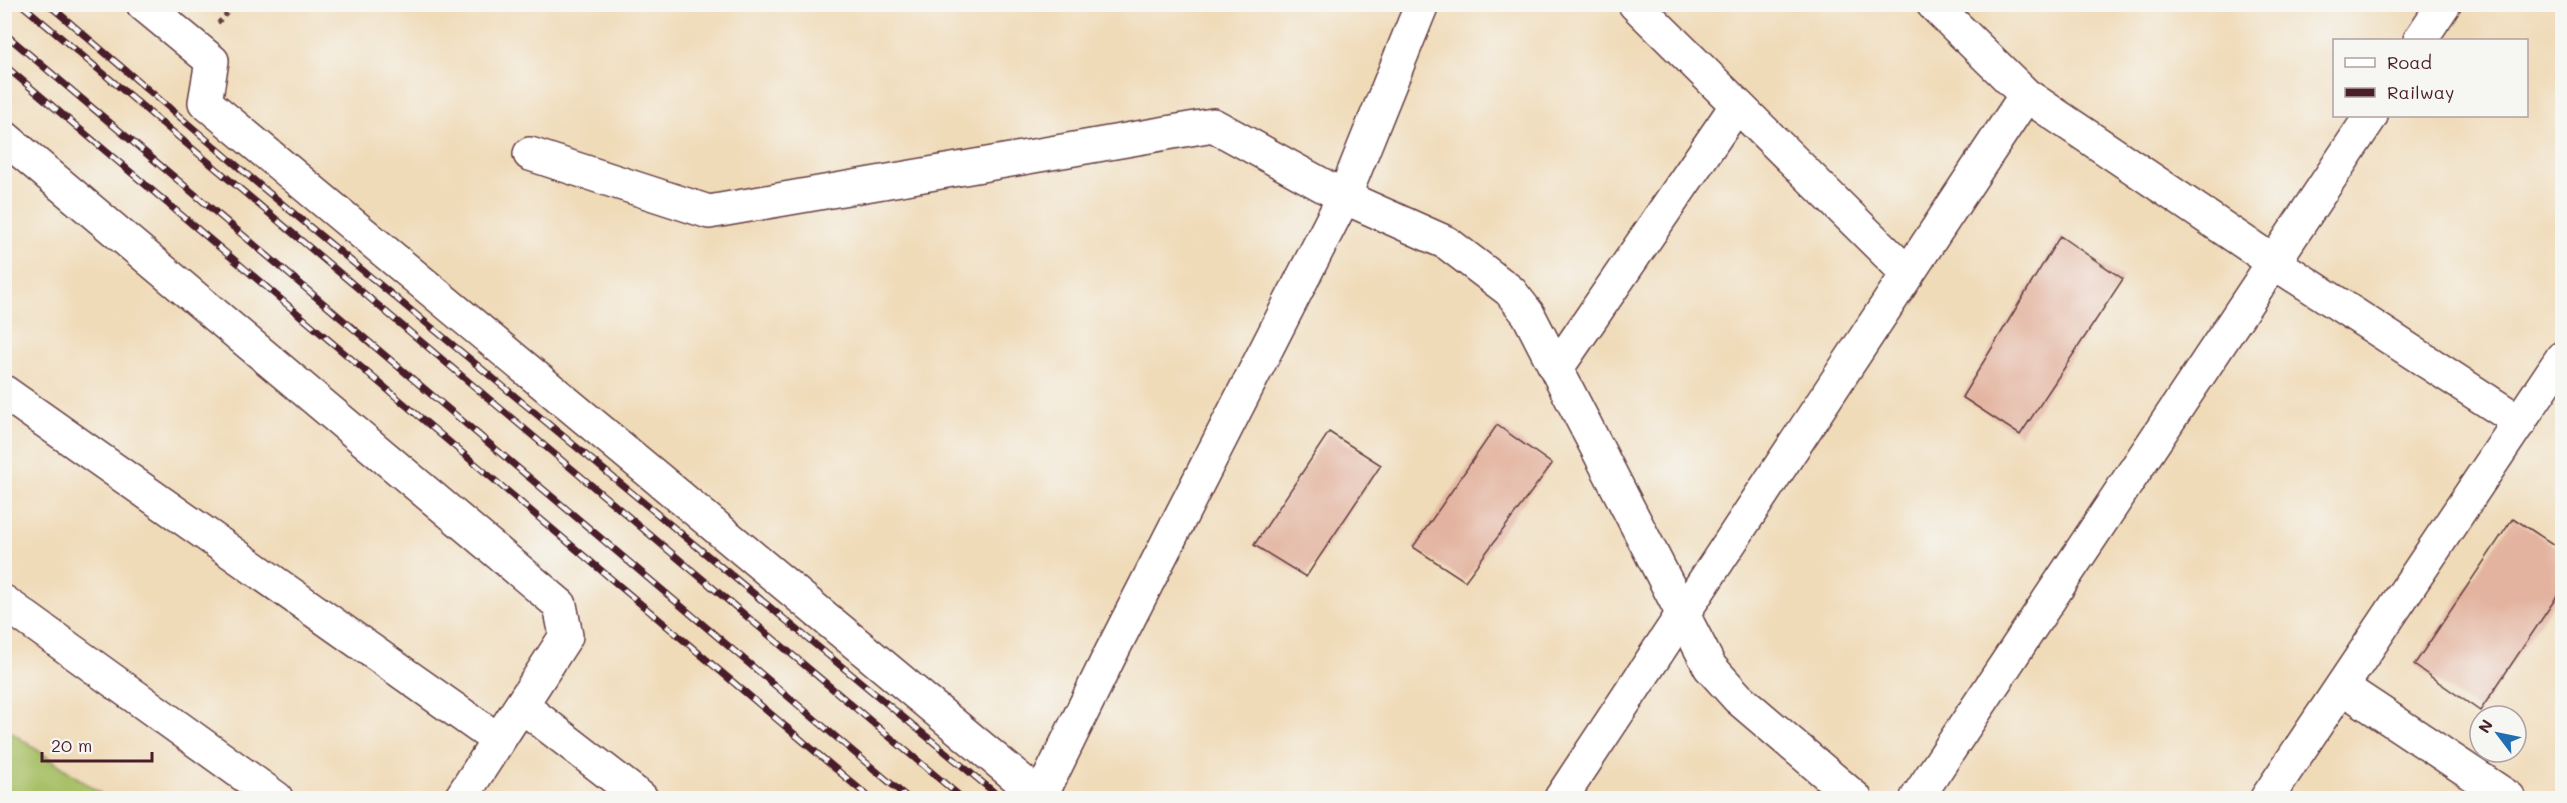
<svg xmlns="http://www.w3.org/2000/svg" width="2567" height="803" font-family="Mali,sans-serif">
<rect width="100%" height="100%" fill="#f6f6f2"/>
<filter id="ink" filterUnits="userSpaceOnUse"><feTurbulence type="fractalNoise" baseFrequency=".0167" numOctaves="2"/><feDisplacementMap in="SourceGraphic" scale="12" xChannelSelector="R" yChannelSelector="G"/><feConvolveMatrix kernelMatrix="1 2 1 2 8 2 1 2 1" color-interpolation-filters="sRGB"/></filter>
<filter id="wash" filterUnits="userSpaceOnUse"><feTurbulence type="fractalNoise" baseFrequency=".008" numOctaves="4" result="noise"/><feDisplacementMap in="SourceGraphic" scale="24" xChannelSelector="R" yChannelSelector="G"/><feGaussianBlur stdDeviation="1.35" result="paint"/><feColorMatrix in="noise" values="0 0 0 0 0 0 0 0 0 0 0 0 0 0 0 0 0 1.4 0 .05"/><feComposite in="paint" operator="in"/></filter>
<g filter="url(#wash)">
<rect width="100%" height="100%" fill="#f0dbb9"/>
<!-- green -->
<path fill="#a7c066" stroke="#787048" stroke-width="1.5" d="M4,728H5L107,798H5Z"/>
<g id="blocks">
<!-- building -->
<path fill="#e3b39f" d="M2060,236L2123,279L2020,435L1962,397Z
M1497,425L1552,464L1465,581L1413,547Z
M1329,432L1381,465L1306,577L1254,545Z
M2513,518L2562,550V589L2480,711L2414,665Z"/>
</g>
</g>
<g filter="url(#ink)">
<use href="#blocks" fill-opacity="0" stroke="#633b40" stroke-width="1.5"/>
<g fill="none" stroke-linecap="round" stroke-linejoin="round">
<!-- minor casing -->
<g stroke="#633b40" stroke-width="36">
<path id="minor" d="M143,4L212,61L205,102L1042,798
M1635,4L1908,274
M1933,4L2026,95L2275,263L2520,422
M2420,40L2444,4
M4,137L560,605L566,636L461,798
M530,154L709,212L1213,125L1344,197L1447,243L1510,291L1528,314L1710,667L1738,698L1855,798
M1557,368L1737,105
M4,392L498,740
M4,602L276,798
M2342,687L2509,798
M522,706L641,798
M1040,798L1109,657L1344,197L1422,4
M1561,798L2026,95
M1917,798L2371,116
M2267,798L2562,358"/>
</g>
<!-- path -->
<path stroke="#633b40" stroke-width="4" stroke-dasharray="4.5 4.5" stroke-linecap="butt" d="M218,23L236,4"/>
<!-- minor -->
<use href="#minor" stroke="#fff" stroke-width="33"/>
<!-- rail casing -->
<g stroke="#4a1f2b" stroke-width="7">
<path id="rail" d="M21,4L962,798
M48,4L263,188L1001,798
M4,33L908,798
M4,65L870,798"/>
</g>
<!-- rail -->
<use href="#rail" stroke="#f6f6f2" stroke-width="4.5" stroke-dasharray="14" stroke-linecap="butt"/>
</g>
</g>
<!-- margin -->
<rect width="2567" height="803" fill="none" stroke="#f6f6f2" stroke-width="24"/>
<!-- legend -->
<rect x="2333" y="39" width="195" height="78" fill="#f6f6f2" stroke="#b1a0a2" stroke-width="1.5"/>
<rect x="2345" y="58" width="30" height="9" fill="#ffffff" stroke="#b1a0a2" stroke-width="1.5"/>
<text x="2387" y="69" font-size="18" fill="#4a1f2b">Road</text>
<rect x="2345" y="88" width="30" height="9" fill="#4a1f2b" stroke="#b1a0a2" stroke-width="1.5"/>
<text x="2387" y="99" font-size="18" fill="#4a1f2b">Railway</text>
<!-- north arrow -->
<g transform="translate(2498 734) rotate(302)"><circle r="28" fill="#f6f6f2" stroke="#b1a0a2" stroke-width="1.5"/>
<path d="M0-4.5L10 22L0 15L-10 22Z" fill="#1f6fb2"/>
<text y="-9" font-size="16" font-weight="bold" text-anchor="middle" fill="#4a1f2b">N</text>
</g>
<!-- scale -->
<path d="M42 752v9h110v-9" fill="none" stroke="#4a1f2b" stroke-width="3"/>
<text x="51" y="752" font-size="18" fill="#4a1f2b" stroke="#f6f6f2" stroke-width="4.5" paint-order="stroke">20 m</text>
</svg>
